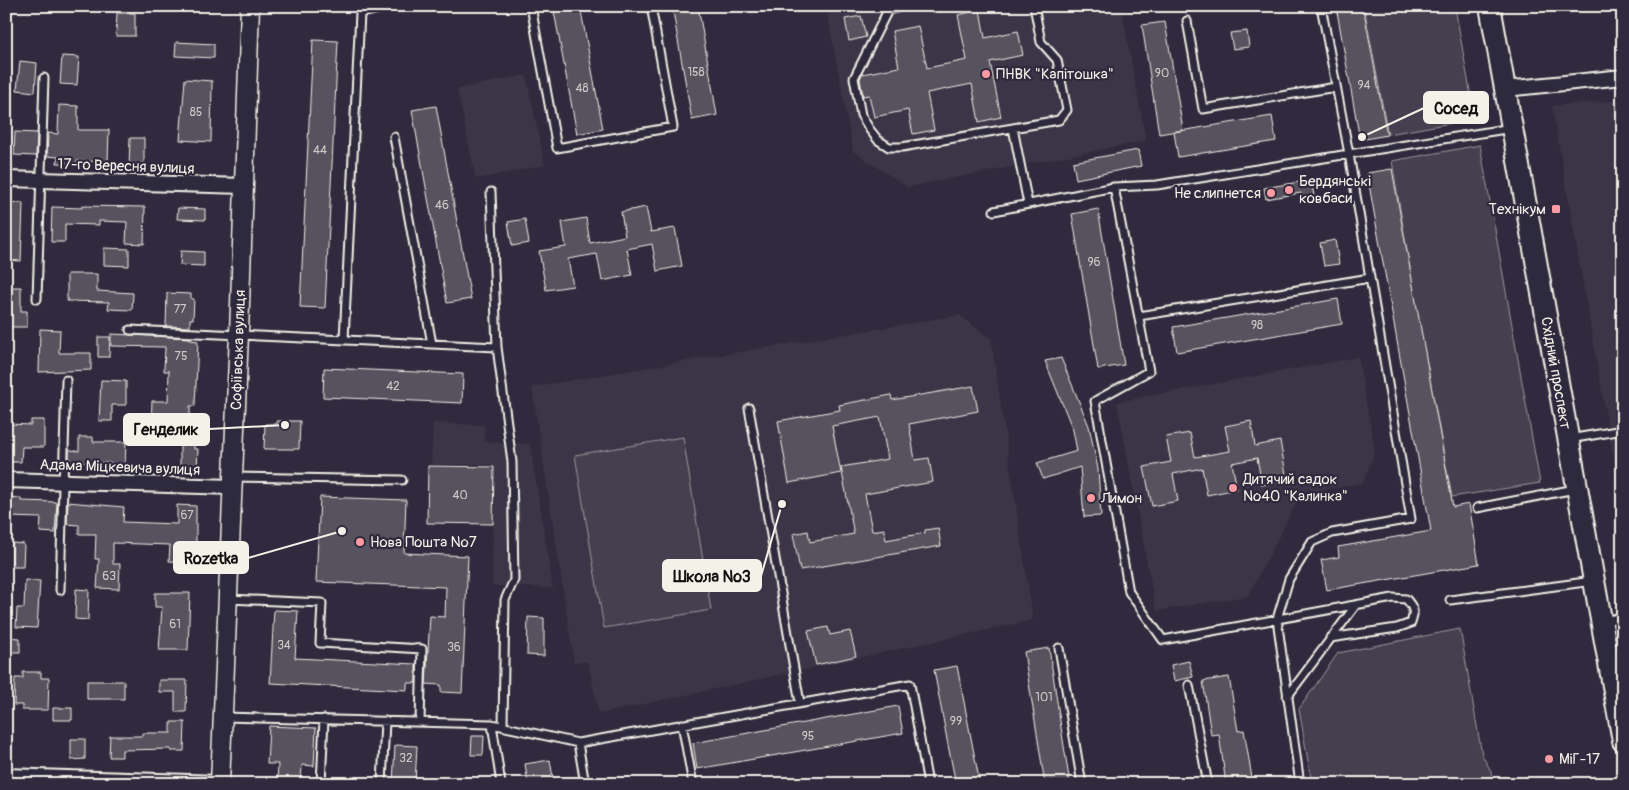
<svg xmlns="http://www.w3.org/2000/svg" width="1629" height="790" font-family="Pangolin,sans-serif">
<rect width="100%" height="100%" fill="#2f2a3d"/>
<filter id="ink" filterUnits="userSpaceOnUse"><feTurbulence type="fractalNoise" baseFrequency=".02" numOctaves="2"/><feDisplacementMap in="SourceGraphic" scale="10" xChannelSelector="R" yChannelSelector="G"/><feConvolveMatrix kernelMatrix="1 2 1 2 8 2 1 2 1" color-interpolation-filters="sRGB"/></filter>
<g filter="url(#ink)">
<!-- built -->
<path fill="#3b3647" d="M826,6H1121L1146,141L907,187L853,151Z
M526,75L545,165L476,179L457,89Z
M1623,100V513L1552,106Z
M959,315L991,339L1033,620L599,714L588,662H574L532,387Z
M1358,357L1375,451L1363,483L1301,494L1248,596L1156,611L1117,402Z
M433,423L484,425V442L530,444L553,588L492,586L494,465L431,464Z"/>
<!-- green -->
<path fill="#454050" stroke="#9c989c" d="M1364,6L1455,7L1475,119L1388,134Z
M1480,145L1540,483L1452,497L1419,321L1392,161Z
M683,437L711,610L604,628L575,455Z
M1460,629L1482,755L1491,771L1493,784H1312L1299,709L1338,653Z"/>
<!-- building -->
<path fill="#56525f" stroke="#f4f1e8" d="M553,6H580L603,129L577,134Z
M672,6H698L717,115L692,120Z
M1336,6H1363L1387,135L1360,140Z
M980,10L985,38L1018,31L1023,55L990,62L1001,117L979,122L972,84L927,93L934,130L913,134L908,110L874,117L869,95L863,96L860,79L862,74L899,67L892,31L918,26L927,68L967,60L958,15Z
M117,13H135V36H116Z
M861,16L866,37L849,41L845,19Z
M1165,22L1183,130L1159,134L1142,25Z
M1247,31L1249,47L1233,49L1230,33Z
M313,40L338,41L325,308L300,307Z
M176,42L214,44V58L175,56Z
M62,56L79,57L77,85L60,84Z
M20,61L37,63L35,92L17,90Z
M185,79L212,81L211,142L180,140Z
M59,105L78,106V130H109L108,162L77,161L76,164L57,163L58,157L47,156L48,133L58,134Z
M436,106L471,299L447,303L412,110Z
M1272,116L1276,141L1178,157L1174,132Z
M15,132L37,133L36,156L14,155Z
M130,138H144V169H129Z
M1138,150L1141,166L1076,179L1073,162Z
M1392,169L1453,507L1469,504L1479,564L1327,590L1321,560L1339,557L1338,547L1431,531L1367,173Z
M1311,180L1314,196L1301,198V193L1266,199L1264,188Z
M6,202L23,203L21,261L6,260Z
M82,206L145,207L144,244L126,243L127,222L99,221V225L65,224V242H51L52,207L82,208Z
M646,207L651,232L675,228L682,266L657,271L652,244L627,249L632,275L602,281L597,254L568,259L573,286L546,290L539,251L566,247L562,222L586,218L590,243L625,236L621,212Z
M178,208L205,209V220L177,219Z
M1098,209L1124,365L1098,369L1072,214Z
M525,219L529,243L512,246L508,222Z
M1335,240L1339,264L1324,266L1320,243Z
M104,248L129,249V266L104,265Z
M181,251L204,252V266L180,265Z
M67,274H97V291L133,293L132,310L108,309L109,302L67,301Z
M6,287H21V311H27V327H6Z
M167,293L191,294V299H194L193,319H190V327L166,326Z
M1338,299L1342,324L1177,352L1173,327Z
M40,329L60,330L59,353H91V370L39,372Z
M111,334L190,338V340L198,341L195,406H190V428H194V449H198L197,469H180V441L147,440V427H151L152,401H168L169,371H164L165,347L111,346Z
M98,337H110L109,357H98Z
M1061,358L1089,426L1098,469L1101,516L1084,517L1080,467L1043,479L1037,463L1077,451L1073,430L1045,361Z
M324,368L463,374L462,403L323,397Z
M101,380L126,381V405H112V421H99Z
M973,386L978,411L909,424L915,460L929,458L933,482L865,494L872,531L884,529L886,540L925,533V530L938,528L941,546L800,570L793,534L808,531L810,542L854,534L841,467L888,459L880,417L832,426L841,473L789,483L778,421L840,410L839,405L891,395L892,400Z
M31,420H44V447H22L21,462H6L9,424L31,425Z
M277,421H300L299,449H264L265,424H277Z
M1251,421L1255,446L1280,441L1287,480L1262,485L1257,458L1232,463L1237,489L1207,495L1202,468L1173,474L1178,501L1152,506L1144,467L1171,462L1166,437L1190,433L1195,457L1230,451L1225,426Z
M79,437H93V442H126L125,466L112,465V463L69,462V450L79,451Z
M428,466L494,467L493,524L427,523Z
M8,497L21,498V501L57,502L55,533L40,532L41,518L7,517Z
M320,497L406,500L404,553L468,556L462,693L441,692V685L426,684L430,616L445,617L446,587L316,582Z
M68,502L124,507L123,522L177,524V505L196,506V545H193L192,562L169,561L170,545L113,543V564H120L119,589L97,588L99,559H95L96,534H79V525L67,524Z
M12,543L24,544L23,567H12Z
M25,580L40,581L37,628L16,627L17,608H24Z
M76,589L89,590L88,620L75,619Z
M155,593H190L188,650H159L162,607H155Z
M274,610L298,611L295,658L416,664V683H407V690L270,683Z
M528,617L544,618V656L527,655Z
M828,627L830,635L850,631L856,656L816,665L808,631Z
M6,637L20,638V652H6Z
M1049,648L1060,721L1070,784H1045L1024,652Z
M1189,661L1193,677L1174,681L1171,665Z
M957,666L980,784H956L948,745L934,670Z
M23,672H41V678H49L48,710H22V705H14L15,678H23Z
M1229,677L1238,731L1244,730L1253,784H1226L1219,734L1211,735L1203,681Z
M159,680H187L186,712H175V692H159Z
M87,681H124V699H87Z
M898,706L903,733L697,769L693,743Z
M53,708H72V720H53Z
M171,722H185L184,751H171V749L122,750V757H109L110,736H142V733H171Z
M269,726L316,728L314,766L302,765L301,784H277L278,764H267Z
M472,736H484L483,755H471Z
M71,739H85V759L71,760Z
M395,745L417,746L415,784H393Z
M550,760L554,784H528L525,764Z"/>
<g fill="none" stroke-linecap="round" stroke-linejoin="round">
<!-- service casing -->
<g stroke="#f4f1e8" stroke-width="11">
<path id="service" d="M531,6L557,148L673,127L651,6
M906,6L888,10L854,78L861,115L870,130L878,140L889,147H902L1059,120L1067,110L1057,60L1041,42L1034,6
M1321,6L1349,154L1157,185L1114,187L1149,371L1095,401L1129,592L1163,640L1393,598L1406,599C1414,608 1415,612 1411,623L1397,628L1330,638
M1187,21L1203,109L1336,87
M1013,128L1028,204
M394,137L432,344
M491,192L497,347L512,462L514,580L505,600L503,726
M994,211L1114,187
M37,299L44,78
M1139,316L1370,278
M130,330L497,347
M344,340L360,13L393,6
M749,408L800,703
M1569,439L1623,430
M234,477L402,480
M1477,508L1575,489
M60,590L66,380
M228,599L322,603L320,643L422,649L420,722
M1450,600L1593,581
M1604,621L1623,617
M1059,648L1082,784
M1189,685L1208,784
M1287,697L1356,605
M223,717L492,724L578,743L910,684L928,784
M492,724L501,784
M682,724L693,784
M578,743L585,784
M321,784L324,719
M382,784L385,721
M1300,784L1277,619L1289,579L1312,542L1332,533L1411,519L1349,154L1512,128"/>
</g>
<!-- minor casing -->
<g stroke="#f4f1e8" stroke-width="18">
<path id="minor" d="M1505,89L1623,77
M6,179L244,186
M6,480L233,487
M6,776L220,783"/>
</g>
<!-- tertiary casing -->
<g stroke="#f4f1e8" stroke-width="21">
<path id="tertiary" d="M220,784L239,334L250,6"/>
</g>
<!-- secondary casing -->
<g stroke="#f4f1e8" stroke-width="24">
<path id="secondary" d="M1490,6L1623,741"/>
</g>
<!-- service -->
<use href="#service" stroke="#2f2a3d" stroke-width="7"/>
<!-- minor -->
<use href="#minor" stroke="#2f2a3d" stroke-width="14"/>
<!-- tertiary -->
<use href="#tertiary" stroke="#2f2a3d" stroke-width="18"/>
<!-- secondary -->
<use href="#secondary" stroke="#2f2a3d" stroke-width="20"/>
</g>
</g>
<!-- markers -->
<g fill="#ff9aa2" stroke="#2f2a3d" stroke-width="2">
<circle cx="986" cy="74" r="5"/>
<circle cx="1289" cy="190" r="5"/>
<circle cx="1271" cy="193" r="5"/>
<rect x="1551" y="204" width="10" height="10" rx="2.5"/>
<circle cx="1233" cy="488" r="5"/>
<circle cx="1091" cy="498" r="5"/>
<circle cx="360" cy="542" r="5"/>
<circle cx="1549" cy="759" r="5"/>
</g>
<g text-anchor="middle" stroke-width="4.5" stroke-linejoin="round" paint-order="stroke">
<!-- number labels -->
<g font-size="12" fill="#ccc9c6">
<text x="696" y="76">158</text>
<text x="1162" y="77">90</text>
<text x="1364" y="89">94</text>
<text x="582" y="92">48</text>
<text x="196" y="116">85</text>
<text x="320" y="154">44</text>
<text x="442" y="209">46</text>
<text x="1094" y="266">96</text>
<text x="180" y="313">77</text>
<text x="1257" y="329">98</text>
<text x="181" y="360">75</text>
<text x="393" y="390">42</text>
<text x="460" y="499">40</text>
<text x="187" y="519">67</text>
<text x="109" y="580">63</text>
<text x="175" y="628">61</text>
<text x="284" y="649">34</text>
<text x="454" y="651">36</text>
<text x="1044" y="701">101</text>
<text x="956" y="725">99</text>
<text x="808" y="740">95</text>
<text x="406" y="762">32</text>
</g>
<!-- poi labels -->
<g font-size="15" fill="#f4f1e8" stroke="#2f2a3d" text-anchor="start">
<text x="996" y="79">ПНВК "Капітошка"</text>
<text x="1299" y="186">Бердянські<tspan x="1299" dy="17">ковбаси</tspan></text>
<text x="1261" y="198" text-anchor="end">Не слипнется</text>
<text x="1546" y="214" text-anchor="end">Технікум</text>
<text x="1243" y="484">Дитячий садок<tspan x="1243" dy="17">№40 "Калинка"</tspan></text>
<text x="1101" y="503">Лимон</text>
<text x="370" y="547">Нова Пошта №7</text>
<text x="1559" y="764">МіГ-17</text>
</g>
<!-- street labels -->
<g font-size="15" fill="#f4f1e8" stroke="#2f2a3d">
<text transform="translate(126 166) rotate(2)" y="5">17-го Вересня вулиця</text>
<text transform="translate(238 350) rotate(-88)" y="5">Софіївська вулиця</text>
<text transform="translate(1556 373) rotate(80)" y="5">Східний проспект</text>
<text transform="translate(120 467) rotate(2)" y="5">Адама Міцкевича вулиця</text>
</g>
</g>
<!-- callouts -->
<path fill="none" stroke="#f4f1e8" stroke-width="2" d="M1362 137L1424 108M285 425L209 429M342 531L248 558M782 504L761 576"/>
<g fill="#f4f1e8" stroke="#2f2a3d" stroke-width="2">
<circle cx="1362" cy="137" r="5"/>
<circle cx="285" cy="425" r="5"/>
<circle cx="342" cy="531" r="5"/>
<circle cx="782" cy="504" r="5"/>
</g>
<g fill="#f4f1e8" stroke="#f4f1e8" stroke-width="2">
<rect x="1424" y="92" width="64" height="31" rx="5"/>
<rect x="124" y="414" width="85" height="31" rx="5"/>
<rect x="174" y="542" width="74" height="31" rx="5"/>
<rect x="663" y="560" width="98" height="31" rx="5"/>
</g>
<g font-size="16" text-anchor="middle" font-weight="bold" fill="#111">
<text x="1456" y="114">Сосед</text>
<text x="166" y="435">Генделик</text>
<text x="211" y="564">Rozetka</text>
<text x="712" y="582">Школа №3</text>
</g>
<!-- margin -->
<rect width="1629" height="790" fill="none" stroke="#2f2a3d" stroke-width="25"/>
<rect x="12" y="12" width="1604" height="765" fill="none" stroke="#f4f1e8" stroke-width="2" filter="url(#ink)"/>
</svg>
